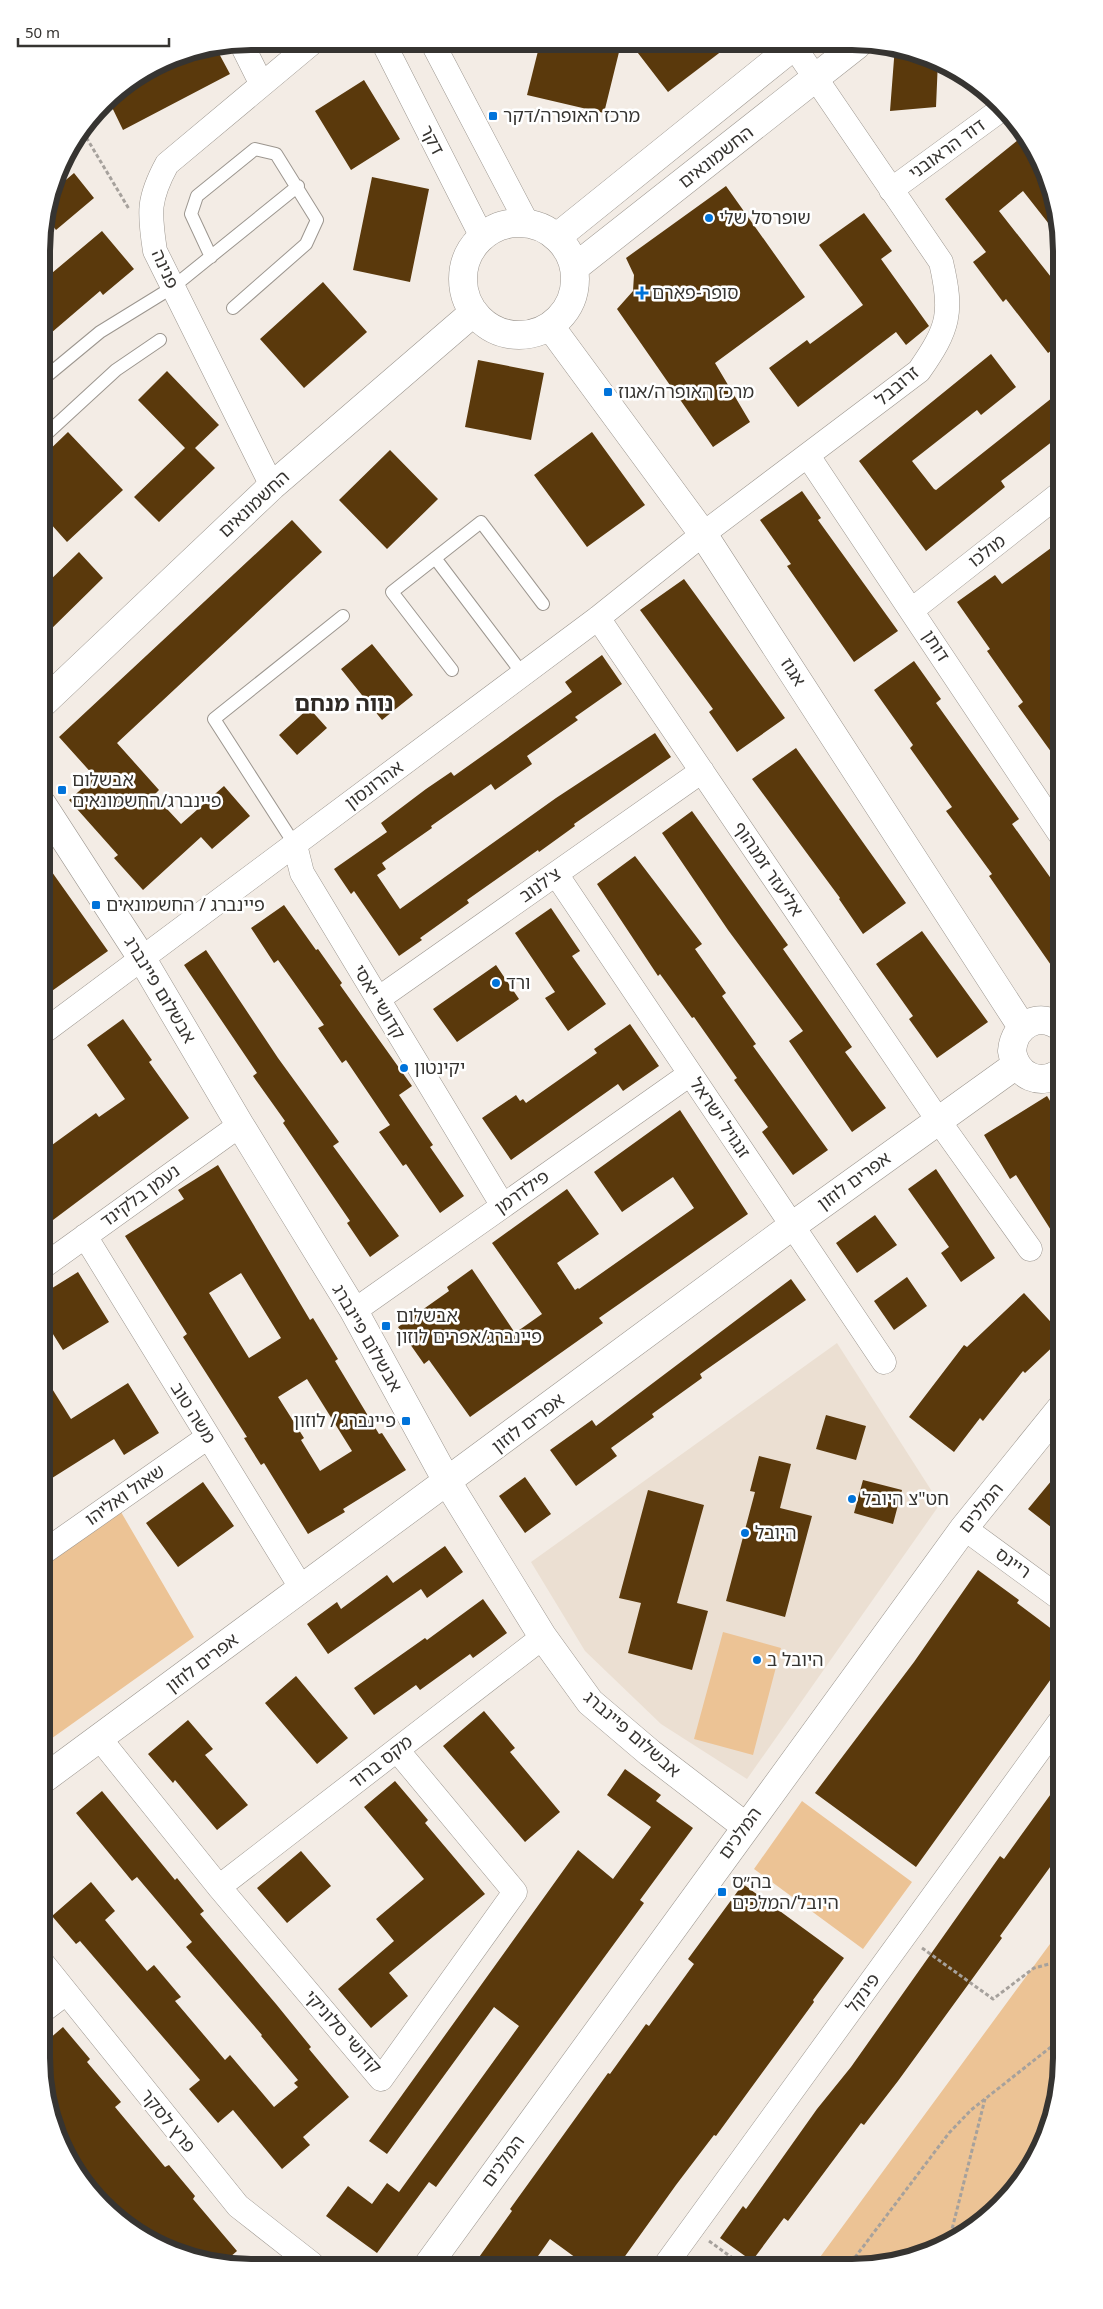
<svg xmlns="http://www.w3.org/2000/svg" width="1103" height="2309" font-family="'Noto Sans','Noto Sans Hebrew',sans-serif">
<rect width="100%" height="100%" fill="#f3ece5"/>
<!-- built -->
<path fill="#ebdfd2" d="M837,1343L940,1504L747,1779L661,1724L585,1651L531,1562Z"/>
<!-- green -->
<path fill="#ecc395" d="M121,1512L194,1637L41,1746V1565Z
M723,1632L781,1648L753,1755L694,1739Z
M802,1801L912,1882L863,1949L754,1869Z
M1061,1929V2072L1046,2138L1010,2196L968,2233L907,2261L852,2268H812Z"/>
<!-- building -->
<path fill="#5a390c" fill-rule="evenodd" d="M540,43L621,44L604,113L527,95Z
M631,44H731L668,92Z
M895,46L938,60L936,107L890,111Z
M216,48L230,74L123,130L108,99L112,93L178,56Z
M364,80L400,139L351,170L315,111Z
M1023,136L1037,154L1055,196L1060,238L1023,191L999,211L1062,291V343L1048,353L1006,299L1003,302L973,262L986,252L945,199Z
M74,173L94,198L56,230L47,218L54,190Z
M372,177L429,189L410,282L353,270Z
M726,186L805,297L715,363L750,422L713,447L617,309L633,291L634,275L626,258Z
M864,213L892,251L881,259L929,326L906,345L896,332L798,407L769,368L807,340L810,344L863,305L819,245Z
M102,231L134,269L103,295L100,291L51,333L42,322V261L52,273Z
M323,282L367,332L304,388L260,339Z
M991,354L1016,387L981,415L977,410L912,461L934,489L936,490L1062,390V434L1001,481L1005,487L926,551L859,461Z
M478,360L544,373L531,440L465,427Z
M167,371L219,425L195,448L215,468L159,522L134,497L185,448L138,400Z
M68,432L123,490L67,542L42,514V457Z
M592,432L645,505L587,547L534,475Z
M390,450L438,499L387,549L339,500Z
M802,491L821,518L818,520L898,631L854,662L787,566L791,564L760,520Z
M292,520L322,552L117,743L159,790L154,795L181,824L224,786L250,816L212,849L201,837L143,890L114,858L118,855L69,800L95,777L59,737Z
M1051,548L1062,563V767L1018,706L1023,702L987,651L990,649L957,602L995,575L1002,584Z
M79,552L103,578L42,638V588Z
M684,579L785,718L737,752L709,712L713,709L640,610Z
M372,644L413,695L382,720L341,669Z
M602,655L622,684L575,717L578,720L527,756L532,764L495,790L491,784L431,826L432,828L382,863L386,869L377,875L400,909L556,798L655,733L671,757L574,824L575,826L539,852L538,850L467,900L469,903L420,938L422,940L399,956L354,891L351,894L334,869L387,832L381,823L426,789L451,772L454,776L572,692L565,682Z
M914,661L941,699L936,703L1019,819L1012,824L1062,894V981L989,876L992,874L946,811L952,807L910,748L913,745L874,690Z
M309,708L327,728L297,755L279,735Z
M796,748L906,903L863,934L839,899L840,898L752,779Z
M692,811L788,945L783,949L852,1047L845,1052L886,1108L852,1132L789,1041L803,1031L728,930L662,833Z
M635,856L702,944L695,949L726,993L722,996L756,1044L753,1046L828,1150L793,1175L762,1132L768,1127L734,1080L737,1078L694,1017L692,1018L660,974L658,976L597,884Z
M42,858L108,951L42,998Z
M284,905L316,950L318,949L342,983L340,985L412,1086L399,1095L433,1145L430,1147L464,1196L440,1213L406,1164L403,1166L379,1132L390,1125L346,1060L342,1063L318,1028L324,1025L278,960L274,963L251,928Z
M551,908L580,951L572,956L606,1004L568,1031L545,998L555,992L515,933Z
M922,931L988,1022L937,1058L909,1019L913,1016L876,964Z
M206,950L278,1058L339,1142L333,1146L399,1236L370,1257L347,1223L350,1221L283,1123L285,1121L253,1076L257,1073L184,965Z
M496,965L519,999L457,1042L433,1009Z
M123,1019L152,1060L149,1062L189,1118L41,1229V1153L96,1113L99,1117L125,1099L87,1045Z
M630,1024L659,1066L623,1091L618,1084L511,1160L482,1118L516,1095L520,1101L523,1099L526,1103L597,1053L594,1049Z
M1047,1096L1062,1120L1061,1246L1016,1175L1010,1179L984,1135Z
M680,1110L748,1214L599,1318L603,1323L470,1417L429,1360L424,1364L398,1327L449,1291L447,1287L472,1269L515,1333L542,1314L492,1243L567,1189L599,1234L557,1263L575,1290L578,1288L579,1289L694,1208L673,1177L622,1212L594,1172Z
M218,1165L310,1320L313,1318L338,1359L335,1361L379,1434L382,1433L406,1470L343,1509L345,1512L308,1534L264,1463L261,1465L244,1438L247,1437L183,1337L187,1334L125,1236L184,1199L178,1190ZM241,1273L281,1338L249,1358L209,1293ZM307,1379L352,1451L320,1471L301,1440L304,1438L278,1397Z
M936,1169L995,1258L961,1282L941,1253L949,1247L908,1189Z
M875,1215L897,1245L857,1273L836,1243Z
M78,1272L109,1322L63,1350L41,1315V1295Z
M907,1277L927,1306L894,1330L874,1301Z
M791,1279L806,1300L700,1374L702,1378L652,1414L654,1417L611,1448L617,1456L576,1486L550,1450L592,1420L596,1426Z
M1024,1293L1061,1333V1339L1025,1373L1023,1371L983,1421L980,1418L954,1452L909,1417L964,1345L967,1347Z
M41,1371L71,1419L128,1383L159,1433L124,1455L114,1439L41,1485Z
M826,1415L866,1426L856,1460L816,1449Z
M759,1456L791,1464L780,1508L812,1516L785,1617L726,1601L755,1492L750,1491Z
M525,1477L551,1514L525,1533L499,1496Z
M863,1480L902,1490L893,1524L854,1513Z
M1052,1480L1061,1487V1535L1028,1509Z
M203,1482L234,1526L178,1567L146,1523Z
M648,1490L704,1505L677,1603L708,1611L692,1670L628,1653L641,1603L619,1598Z
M445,1546L463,1572L427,1598L421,1589L328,1654L307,1624L337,1602L341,1609L387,1575L393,1583Z
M978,1570L1019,1600L1017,1603L1061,1636V1665L916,1867L815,1793L914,1662Z
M483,1599L507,1633L473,1658L470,1654L420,1690L416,1685L374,1715L354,1688L425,1638L427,1640Z
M296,1676L348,1738L317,1764L265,1703Z
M484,1711L515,1748L510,1752L560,1812L525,1842L443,1746Z
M188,1720L213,1749L205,1755L248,1805L217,1830L175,1780L173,1783L148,1754Z
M625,1769L661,1795L656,1801L693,1828L640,1900L644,1903L436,2187L429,2182L377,2253L326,2216L348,2186L372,2204L387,2183L399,2192L519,2026L494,2007L387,2154L369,2141L578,1850L613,1879L651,1827L607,1795Z
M1061,1780V1852L1000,1936L1002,1938L898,2081L864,2125L861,2123L788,2221L784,2218L752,2261L720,2238L743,2206L746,2209L817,2109L851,2067L1000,1856L1004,1859Z
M395,1781L428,1820L425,1823L485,1894L389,1973L408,1996L371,2028L338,1989L394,1941L376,1919L424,1879L364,1807Z
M102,1791L175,1880L177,1878L204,1911L200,1914L276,2004L311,2047L309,2049L349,2097L303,2137L310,2145L282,2169L233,2110L218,2123L189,2089L200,2080L80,1941L76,1944L52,1916L91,1882L115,1911L105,1920L147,1971L154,1965L181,1997L175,2001L225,2060L230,2055L274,2107L298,2087L294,2083L298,2080L261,2036L262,2035L186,1947L192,1942L137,1877L132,1881L76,1813Z
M301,1851L331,1886L287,1923L257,1888Z
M743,1884L844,1958L813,2000L814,2002L716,2136L714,2135L676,2185L618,2266H587L550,2239L531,2266L485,2265L477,2260L512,2211L510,2209L608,2073L610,2074L646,2024L649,2026L694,1964L688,1959Z
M63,2027L90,2059L87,2062L121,2102L115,2107L165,2167L169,2165L195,2196L193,2199L237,2251L222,2264H210L158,2246L112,2216L76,2174L48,2113L41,2058V2046Z"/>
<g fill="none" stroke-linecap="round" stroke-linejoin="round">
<!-- service casing -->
<g stroke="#9c968f" stroke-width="14">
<path id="service" d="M211,257L191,214L197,196L255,149L276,154L317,220L306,244L233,308
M42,380L100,332L173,287L298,186
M42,438L116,370L160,340
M435,558L522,673
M452,670L392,592L481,522L543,604
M295,845L214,719L343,616"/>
</g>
<!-- minor casing -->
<g stroke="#9c968f" stroke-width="25">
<path id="minor" d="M383,42L482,237
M432,42L527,223
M241,43L261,83
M891,190L1003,108
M808,456L1062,837
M272,486L155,251C149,212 148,199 167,164L313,42
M912,610L1062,492
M598,618L938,1120L1030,1249
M295,845L302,873L503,1206
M556,874L884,1362
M378,999L702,771
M42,1033L598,618L703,534L919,371C949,328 953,313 941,262L793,45
M85,1236L302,1589
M41,1268L240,1125
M354,1311L690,1074
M964,1528L1061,1599
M41,1554L208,1437
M100,1739L219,1887L381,2079L515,1892L397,1750
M219,1887L543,1637
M41,1961L238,2206L312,2264
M41,2012L66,1993
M664,2267L1061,1720"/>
</g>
<!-- tertiary casing -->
<g stroke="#9c968f" stroke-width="29">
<path id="tertiary" d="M463 279a56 56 0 1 1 112 0a56 56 0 1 1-112 0Z
M557,237L795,45
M574,268L857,45
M550,326L703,534L1022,1027
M42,704L272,486L474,312
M42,804L141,957L240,1125L354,1311L448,1483L543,1637L590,1702L650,1753L745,1826
M1062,1071C1041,1088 1016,1076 1012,1051C1014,1024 1040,1011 1062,1028
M41,1781L792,1226L1016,1065
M428,2265L964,1528L1061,1408"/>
</g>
<!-- path -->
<path stroke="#a6a19c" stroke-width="3" stroke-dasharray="4 2.5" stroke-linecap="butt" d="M83,132L129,209
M922,1948L993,1999L1034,1968L1061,1961
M709,2241L745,2267
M949,2241L985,2099
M847,2268L949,2133L971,2110L1061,2039"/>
<!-- service -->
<use href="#service" stroke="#fff" stroke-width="12"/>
<!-- minor -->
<use href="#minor" stroke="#fff" stroke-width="24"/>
<!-- tertiary -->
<use href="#tertiary" stroke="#fff" stroke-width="28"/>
</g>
<!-- markers -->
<g fill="#0073da" stroke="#fff" stroke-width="2">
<rect x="488" y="111" width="10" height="10" rx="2.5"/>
<circle cx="709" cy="218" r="5"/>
<path d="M639.5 285.5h5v5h5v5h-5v5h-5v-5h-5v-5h5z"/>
<rect x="603" y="387" width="10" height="10" rx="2.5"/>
<rect x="57" y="785" width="10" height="10" rx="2.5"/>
<rect x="91" y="900" width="10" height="10" rx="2.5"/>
<circle cx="496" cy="983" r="5"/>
<circle cx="404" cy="1068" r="5"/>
<rect x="381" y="1321" width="10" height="10" rx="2.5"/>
<rect x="401" y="1416" width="10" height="10" rx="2.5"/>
<circle cx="852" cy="1499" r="5"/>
<circle cx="745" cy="1533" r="5"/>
<circle cx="757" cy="1660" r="5"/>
<rect x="717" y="1887" width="10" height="10" rx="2.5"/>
</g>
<g text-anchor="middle" stroke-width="5" stroke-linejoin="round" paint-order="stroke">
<!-- poi labels -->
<g font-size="18" fill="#363431" stroke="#fff" text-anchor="start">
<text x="503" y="122">מרכז האופרה/דקר</text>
<text x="719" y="224">שופרסל שלי</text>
<text x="652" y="299">סופר-פארם</text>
<text x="618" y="398">מרכז האופרה/אגוז</text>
<text x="72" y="786">אבשלום<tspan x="72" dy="21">פיינברג/החשמונאים</tspan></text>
<text x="106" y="911">פיינברג / החשמונאים</text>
<text x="506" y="989">ורד</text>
<text x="414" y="1074">יקינטון</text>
<text x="396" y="1322">אבשלום<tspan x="396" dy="21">פיינברג/אפרים לוזון</tspan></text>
<text x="396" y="1427" text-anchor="end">פיינברג / לוזון</text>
<text x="862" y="1505">חט"צ היובל</text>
<text x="755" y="1539">היובל</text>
<text x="767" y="1666">היובל ב</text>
<text x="732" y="1888">בה״ס<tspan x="732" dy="21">היובל/המלכים</tspan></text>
</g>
<!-- street labels -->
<g font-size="18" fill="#363431" stroke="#fff">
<text transform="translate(432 140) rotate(63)" y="6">דקר</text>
<text transform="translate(947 149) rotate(-36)" y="6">דוד הראובני</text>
<text transform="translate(716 157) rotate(-38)" y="6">החשמונאים</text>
<text transform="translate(165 269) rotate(66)" y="6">פנינה</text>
<text transform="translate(897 386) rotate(-40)" y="6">זרובבל</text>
<text transform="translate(254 504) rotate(-43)" y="6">החשמונאים</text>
<text transform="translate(987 551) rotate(-38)" y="6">מולכו</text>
<text transform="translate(936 646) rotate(57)" y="6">דותן</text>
<text transform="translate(793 672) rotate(57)" y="6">אגוז</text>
<text transform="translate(374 785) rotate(-37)" y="6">אהרונסון</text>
<text transform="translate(768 869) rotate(56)" y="6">אליעזר זמנהוף</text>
<text transform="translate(540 885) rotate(-35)" y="6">צ'לנוב</text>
<text transform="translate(160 990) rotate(59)" y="6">אבשלום פיינברג</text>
<text transform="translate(379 1002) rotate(59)" y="6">קדושי יאסי</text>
<text transform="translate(720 1118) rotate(56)" y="6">זנגויל ישראל</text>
<text transform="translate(854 1181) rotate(-36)" y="6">אפרים לוזון</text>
<text transform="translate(522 1192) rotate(-35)" y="6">פילדרמן</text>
<text transform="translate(140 1196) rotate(-36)" y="6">נעמן בלקינד</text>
<text transform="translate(367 1338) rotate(60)" y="6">אבשלום פיינברג</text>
<text transform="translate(193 1413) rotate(58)" y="6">משה טוב</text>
<text transform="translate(528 1423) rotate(-37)" y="6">אפרים לוזון</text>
<text transform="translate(125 1495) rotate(-35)" y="6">שאול ואליהו</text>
<text transform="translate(981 1508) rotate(-51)" y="6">המלכים</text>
<text transform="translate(1013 1563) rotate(36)" y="6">ריינס</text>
<text transform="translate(202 1663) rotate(-37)" y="6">אפרים לוזון</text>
<text transform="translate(632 1734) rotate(41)" y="6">אבשלום פיינברג</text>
<text transform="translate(381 1762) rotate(-38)" y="6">מקס ברוד</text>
<text transform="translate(740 1833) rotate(-54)" y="6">המלכים</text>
<text transform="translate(863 1993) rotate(-54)" y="6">פינקל</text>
<text transform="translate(343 2032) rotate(48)" y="6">קדושי סלוניקי</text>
<text transform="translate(168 2121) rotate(51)" y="6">פרץ לסקר</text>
<text transform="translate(503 2161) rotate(-54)" y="6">המלכים</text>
</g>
<!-- district labels -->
<g font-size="22" font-weight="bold" fill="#2e2924" stroke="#fff">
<text x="344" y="711">נווה מנחם</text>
</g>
</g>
<!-- crop -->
<path d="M0 0H1103V2309H0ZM251 50H852A201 201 0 0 1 1053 251V2058A201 201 0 0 1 852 2259H251A201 201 0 0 1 50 2058V251A201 201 0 0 1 251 50Z" fill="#fff" fill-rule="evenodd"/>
<path fill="none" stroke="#363431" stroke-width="6" d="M251 50H852A201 201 0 0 1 1053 251V2058A201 201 0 0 1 852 2259H251A201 201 0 0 1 50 2058V251A201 201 0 0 1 251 50Z"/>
<!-- scale -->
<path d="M18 38v8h151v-8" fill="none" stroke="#363431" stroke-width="2.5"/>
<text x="25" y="38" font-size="15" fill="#363431" stroke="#ffffff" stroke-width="4" paint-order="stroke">50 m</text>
</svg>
